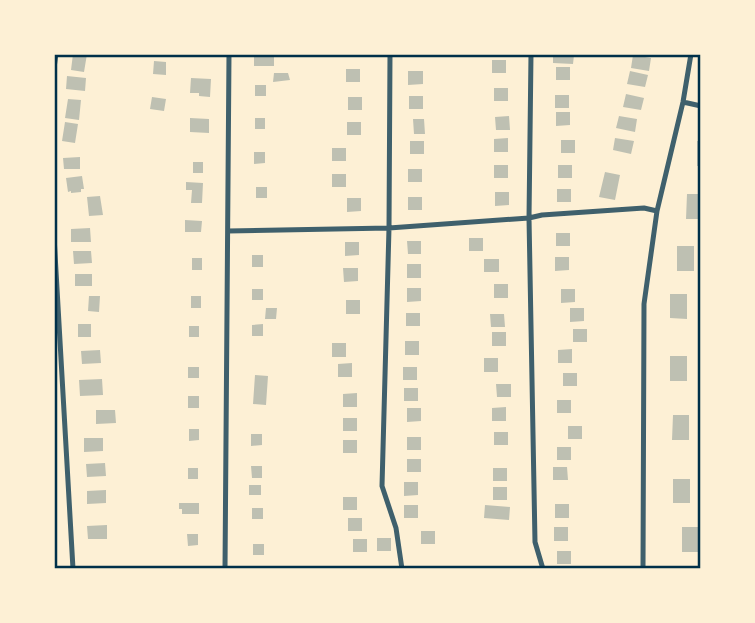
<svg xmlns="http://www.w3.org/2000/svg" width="755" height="623" font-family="'Nunito Sans',sans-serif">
<rect width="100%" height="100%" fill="#fdf0d5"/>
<!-- building -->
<path fill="#bec0b2" d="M73,54H87L84,72L71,70Z
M254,54H274V66H254Z
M553,55H574L573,64L553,63Z
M633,55L651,58L649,71L631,68Z
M492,60H506V73H492Z
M154,61L166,62V75L153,74Z
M556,67H570V80H556Z
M346,69H360V82H346Z
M408,71H423V84L408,85Z
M630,71L648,75L645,87L627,84Z
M274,73H288L290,80L273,82Z
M67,76L86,78L85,91L66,89Z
M191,78L211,79L210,97L199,96V93H190Z
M255,85H266V96H255Z
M494,88H508V101H494Z
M626,94L644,98L641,110L623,107Z
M555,95H569V108H555Z
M409,96H423V109H409Z
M152,97L166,99L164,111L150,109Z
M348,97H362V110H348Z
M68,99L81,100L79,120L65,118Z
M556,112H570V125L556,126Z
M509,116L510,130H496L495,117Z
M619,116L637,119L635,132L616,128Z
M190,118L209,119V133L190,132Z
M255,118H265V129H255Z
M413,119H424L425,134H414Z
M65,122L78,124L75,143L62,141Z
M347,122H361V135H347Z
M508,138V152H494V139Z
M615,138L634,141L631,154L613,150Z
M561,140H575V153H561Z
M410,141H424V154H410Z
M697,141H701V166H697Z
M332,148H346V161H332Z
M254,152H265V163L254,164Z
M80,157V169H64L63,158Z
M193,162H203V173H193Z
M494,165H508V178H494Z
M558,165H572V178H558Z
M408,169H422V182H408Z
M605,172L620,175L615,200L599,197Z
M332,174H346V187H332Z
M82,176L84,189H81V192L71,193V191L68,192L66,178Z
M186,182L203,183L202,203H191L192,190H186Z
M256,187H267V198H256Z
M557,189H571V202H557Z
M495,192H509V205L495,206Z
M687,194H701V219H686Z
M100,196L103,215L89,216L87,197Z
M408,197H422V210H408Z
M347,198H361V211L347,212Z
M185,220L202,221L201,232H185Z
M90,228L91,242H71V229Z
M556,233H570V246H556Z
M469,238H483V251H469Z
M407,241H421V254H408Z
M345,242H359V255L345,256Z
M677,246H694V271H677Z
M73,251H91L92,263L74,264Z
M252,255H263V267H252Z
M555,257H569V270L555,271Z
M192,258H202V270H192Z
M484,259H499V272H484Z
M407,264H421V278H407Z
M343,268H358V281L344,282Z
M75,274H92V286H75Z
M494,284H508V298H494Z
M407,288H421V301L407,302Z
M252,289H263V300H252Z
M561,289H575V302L561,303Z
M670,294H687V319L670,318Z
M89,296H100L99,312L88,311Z
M191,296H201V308H191Z
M346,300H360V314H346Z
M266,308H277L276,319H265Z
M570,308H584V321L570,322Z
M406,313H420V326H406Z
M490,314H504L505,327H491Z
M78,324H91V337H78Z
M263,324V336H252V325Z
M189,326H199V337H189Z
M573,329H587V342H573Z
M492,332H506V346H492Z
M405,341H419V355H405Z
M332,343H346V357H332Z
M572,349V363H558V350Z
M100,350L101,363L82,364L81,351Z
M670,356H687V381H670Z
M484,358H498V372H484Z
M352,363V377H338V364Z
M188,367H199V378H188Z
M403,367H417V380H403Z
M563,373H577V386H563Z
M255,375L268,376L266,405L253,404Z
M102,379L103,395L80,396L79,380Z
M496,384H511V397H497Z
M404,388H418V401H404Z
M357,393V407H343V394Z
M188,396H199V408H188Z
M557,400H571V413H557Z
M506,407V421H492V408Z
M407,408H421V421L407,422Z
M96,410H115L116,423L96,424Z
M673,415H689V440H672Z
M343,418H357V431H343Z
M568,426H582V439H568Z
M189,429H199V440L189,441Z
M494,432H508V445H494Z
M251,434H262V445L251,446Z
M407,437H421V450H407Z
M84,438H103V451L84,452Z
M343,440H357V453H343Z
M557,447H571V460H557Z
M407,459H421V472H407Z
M105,463L106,476L87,477L86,464Z
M251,466H262V478H252Z
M553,467H567L568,480H553Z
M188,468H198V479H188Z
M493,468H507V481H493Z
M673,479H690V503H673Z
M404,482H418V495L404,496Z
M249,485H261V495H249Z
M493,487H507V500H493Z
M106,490V503L87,504V491Z
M343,497H357V510H343Z
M179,503H199V514H182V509H179Z
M555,504H569V518H555Z
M404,505H418V518H404Z
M485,505L510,507L509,520L484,518Z
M252,508H263V519H252Z
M348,518H362V531H348Z
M107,525V539H88L87,526Z
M554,527H568V541H554Z
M682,527H699V552H682Z
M421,531H435V544H421Z
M187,534H198V545L188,546Z
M377,538H391V551H377Z
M353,539H367V552H353Z
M253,544H264V555H253Z
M557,551H571V564H557Z"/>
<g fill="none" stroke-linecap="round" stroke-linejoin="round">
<!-- minor -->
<path stroke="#3f606c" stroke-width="5" d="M390,54L389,228L382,486L396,528L402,569
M531,54L529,218L535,542L543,569
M54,68L56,54
M683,102L701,106
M228,231L389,228L529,218L542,215L644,208L657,211
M54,236L73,569
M225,569L229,54
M643,569L644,304L657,211L683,102L691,54"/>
</g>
<!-- border -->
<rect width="755" height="623" fill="none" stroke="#fdf0d5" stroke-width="112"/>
<rect x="56" y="56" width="643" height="511" fill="none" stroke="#003049" stroke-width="2.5"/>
</svg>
